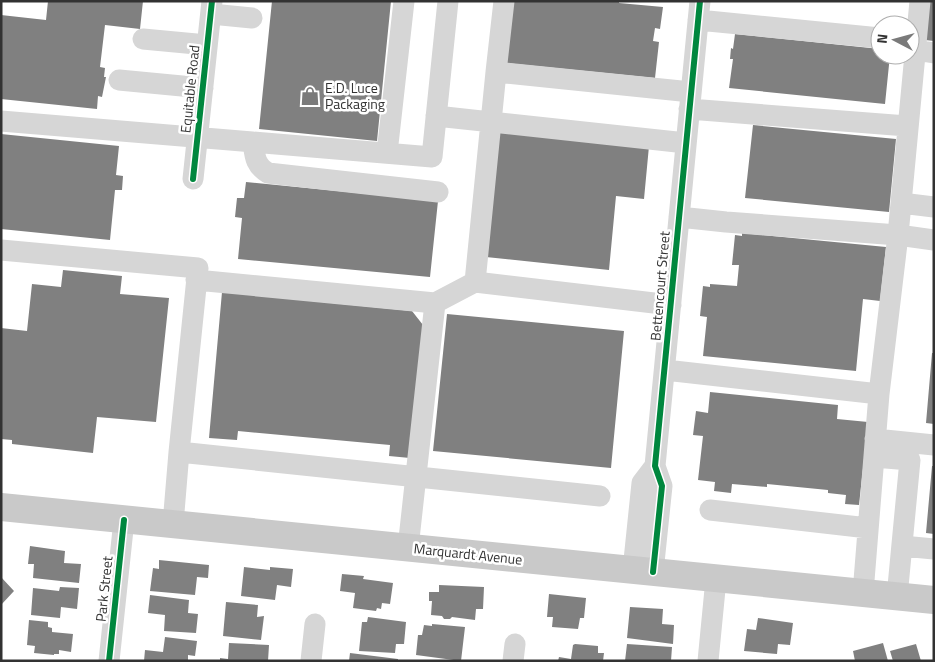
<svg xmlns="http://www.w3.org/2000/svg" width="935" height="662" font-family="'Titillium Web',sans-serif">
<rect width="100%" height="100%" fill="#fff"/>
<!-- building -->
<path fill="#808080" d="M48,1H143L140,29L105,25L100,67L105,68L104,77H106L102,97L98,96L97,109L1,99V15L46,20Z
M272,1H391L377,141L259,129Z
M512,1H619V3L663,7L660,29L655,28L653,41L659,42L655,78L505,63Z
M929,1H934V41L925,40Z
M735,34L880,49V55H890L885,104L729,88L733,59H730L731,48L733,49Z
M753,125L896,139L889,212L745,198Z
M499,131L649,146L644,199L616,196L609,270L486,257Z
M1,134L119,146L116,175L123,176L122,190H115L110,240L1,229Z
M246,182L438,201L430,277L238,259L242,218L235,217L237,198H244Z
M742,233L886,247L880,301L863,299L856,371L703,356L707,317L700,316L703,286L710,287V284L737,286L739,265H732L735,235L742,236Z
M63,270L122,276L120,294L169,298L156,422L97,417L93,453L12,444V440L1,439V328L27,331L32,284L61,287Z
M222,292L412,311L423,325L410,458L389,456L390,445L238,431L237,440L209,438Z
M447,314L624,331L611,468L433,451Z
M932,353H934V424L926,423Z
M710,392L838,405L837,419L868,422L859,505L845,504L846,495L828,493V490L767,484V487L732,484L731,493L714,491L715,482L698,480L703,436L693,435L696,411L708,413Z
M932,466H934V534L926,533Z
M30,546L65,551L64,563L81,564L79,583L33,578L34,564H28Z
M159,560L209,565L208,578L197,577L195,595L150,591L153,568L159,569Z
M244,567L270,570V567L293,569L291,587L277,585L275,600L241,596Z
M342,574L364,576L363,579L393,583L390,604L382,603L381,609L377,608L376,611L353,608L355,593L340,591Z
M1,577L14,591L1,605Z
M439,585L484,587L483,609H476L475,620L452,617L450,619H444L442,616L431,615L432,601H429V592H439Z
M60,587L79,588L77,609L61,607L60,618L31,615L33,588L59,591Z
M549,594L586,598L584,618H580L578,629L552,627L553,617H547Z
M150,595L189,600L188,613L198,614L196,633L164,631L165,615L148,613Z
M226,602L258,605L257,617L264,616L261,640L223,636Z
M630,607L663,609L662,624L674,625L673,644L627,638Z
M368,617L406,622L404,644H396L395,653L359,651L362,622H367Z
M758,618L793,623L790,645L778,644L777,654L744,651L747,629L756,630Z
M29,620L48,622V627L52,628V632L73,634L71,652L59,650V654H54V655L34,653L35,646L27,645Z
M432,624L465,627L461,661L416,655L418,635H422L424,625L432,626Z
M165,637L197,641L195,656L188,655V661H144L145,650L163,652Z
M229,643L269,645L268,661H220V658L228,659Z
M883,643L888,661H855L853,651Z
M575,644L598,646V653H604L603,661H558L559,657L571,659L573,645Z
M627,644L672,647L671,661H625Z
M916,644L921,661H893L890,651Z
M350,653L398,659V661H349Z"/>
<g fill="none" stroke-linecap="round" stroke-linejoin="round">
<!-- minor -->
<path stroke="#d6d6d6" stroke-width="21" d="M920,1L898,235L934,240
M211,14L252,18
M698,20L880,38
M143,39L207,45
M915,50L934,53
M496,72L504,1
M119,80L203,88
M689,109L907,126
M436,116L686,143
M1,121L432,157L448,1
M253,142C255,157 255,165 268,173L438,192
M387,153L404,1
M193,179L212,1
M901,203L934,207
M679,217L726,222L898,235L879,394
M1,250L198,268L179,452
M196,280L435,303
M671,305L475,282L496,72L691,92
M665,370L879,394L863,593
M875,439L934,445
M874,457L910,460L897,597
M710,510L868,528
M173,524L179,452L600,496
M902,546L934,549
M408,548L435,303L475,282
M633,570L642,483L655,466
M653,572L662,486L655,466L700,1
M109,661L124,520
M311,661L315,624
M513,661L515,644
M708,661L716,579"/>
<!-- major -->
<path stroke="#c9c9c9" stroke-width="28" d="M1,507L934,600"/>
<!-- cycleway casing -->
<g stroke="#fff" stroke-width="9">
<path id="cycleway" d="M193,179L212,1
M653,572L662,486L655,466L700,1
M109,661L124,520"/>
</g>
<!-- cycleway -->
<use href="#cycleway" stroke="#00873e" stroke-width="6"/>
</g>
<!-- icons -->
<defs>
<g id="shop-bare" transform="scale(1.5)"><path d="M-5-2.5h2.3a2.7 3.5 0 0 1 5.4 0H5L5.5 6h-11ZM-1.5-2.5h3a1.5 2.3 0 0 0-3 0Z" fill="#7a7a7a" stroke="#fff" stroke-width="2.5" paint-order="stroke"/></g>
</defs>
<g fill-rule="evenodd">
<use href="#shop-bare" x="310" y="96"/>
</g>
<g text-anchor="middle" stroke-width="5" stroke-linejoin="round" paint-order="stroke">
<!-- poi labels -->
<g font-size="14" fill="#323232" stroke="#fff" text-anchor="start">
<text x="325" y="93">E.D. Luce<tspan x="325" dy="16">Packaging</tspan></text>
</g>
<!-- street labels -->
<g font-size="14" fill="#323232" stroke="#fff">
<text transform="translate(190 89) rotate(-84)" y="5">Equitable Road</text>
<text transform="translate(660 286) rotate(-85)" y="5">Bettencourt Street</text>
<text transform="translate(468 554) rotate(6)" y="5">Marquardt Avenue</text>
<text transform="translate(104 589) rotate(-84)" y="5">Park Street</text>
</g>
</g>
<!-- border -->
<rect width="935" height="662" fill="none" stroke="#323232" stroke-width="5"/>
<!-- north arrow -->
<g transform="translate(895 40) rotate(276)"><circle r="24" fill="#ffffff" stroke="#adadad"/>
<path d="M0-4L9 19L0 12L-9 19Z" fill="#7a7a7a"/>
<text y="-8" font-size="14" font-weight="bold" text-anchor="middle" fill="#323232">N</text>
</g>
</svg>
